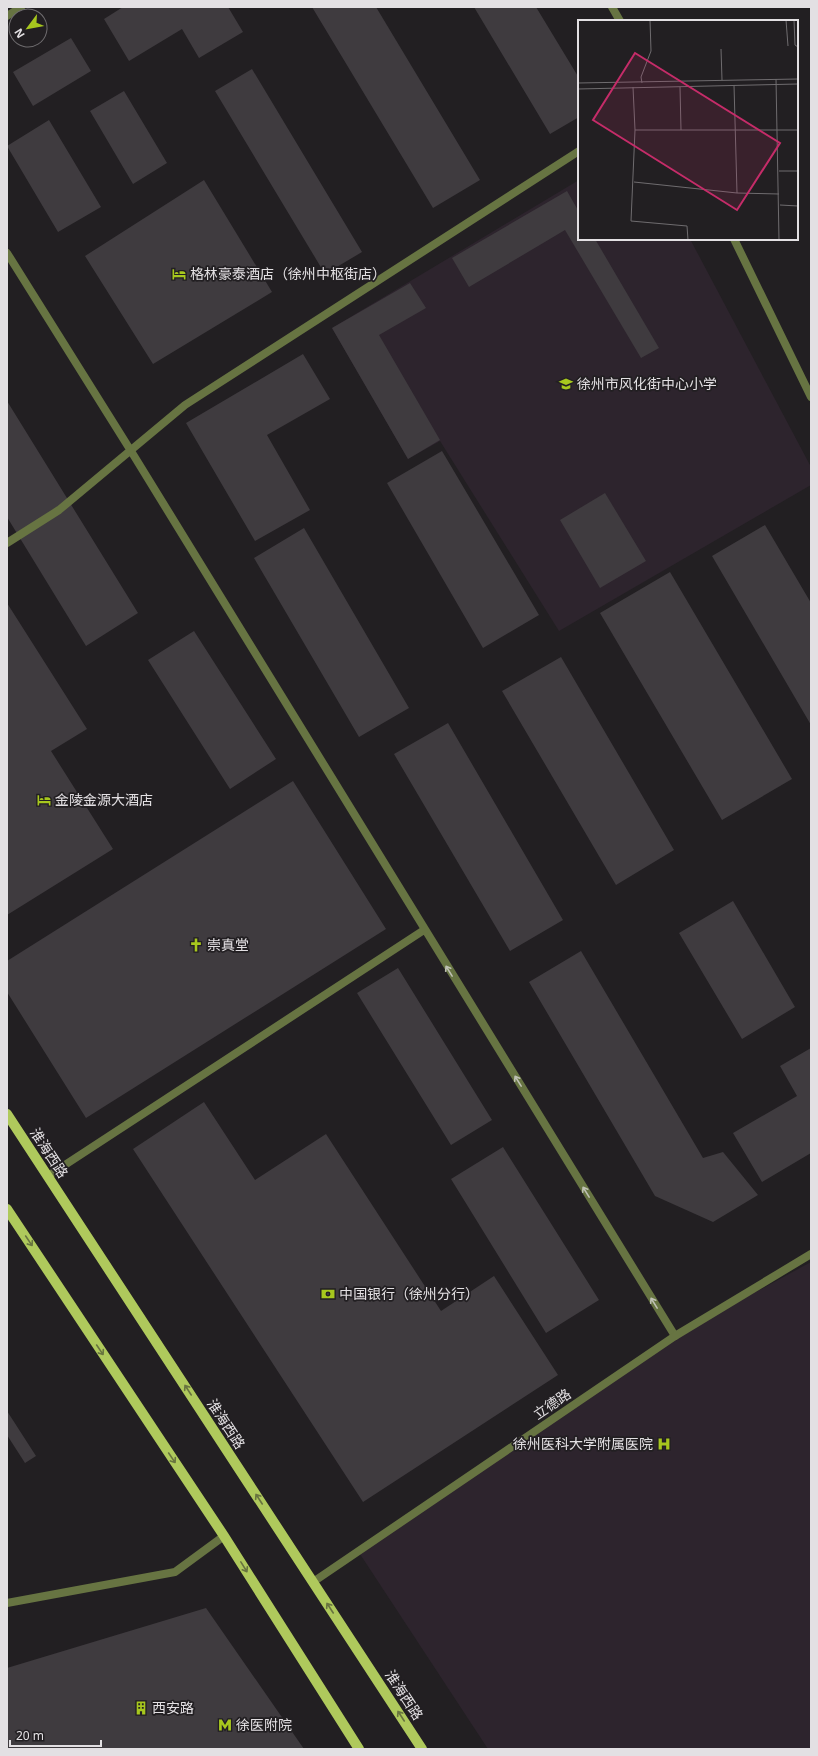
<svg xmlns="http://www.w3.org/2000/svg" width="818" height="1756" font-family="'Noto Sans','Noto Sans SC',sans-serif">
<rect width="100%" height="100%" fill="#221f22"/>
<!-- built -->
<path fill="#2d242d" d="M579,180V239H690L811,467V485L559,631L440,441L408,459L332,328Z
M811,1262V1749H488L358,1551L675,1336Z"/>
<!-- building -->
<path fill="#3f3b3f" d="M123,7H228L243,32L199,58L182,29L129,61L104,19Z
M312,7H376L480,180L433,208Z
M474,7H536L579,78V117L550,134Z
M71,38L91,71L33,106L13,72Z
M252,69L362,252L325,274L215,91Z
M124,91L167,163L133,184L90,111Z
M49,120L101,207L58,232L7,146Z
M204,180L272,292L153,364L85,256Z
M567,191L579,212V239H595L659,348L641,358L565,230L469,287L452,258Z
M410,283L426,308L379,335L440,440L408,459L332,328Z
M303,354L330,399L267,435L310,510L255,541L186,423Z
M7,401L138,613L86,646L7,517Z
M442,451L539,615L483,648L387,483Z
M605,493L646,561L600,588L560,520Z
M765,525L811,603V725L712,556Z
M304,528L409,708L359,737L254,558Z
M670,572L792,779L722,820L600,613Z
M7,603L87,729L51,751L113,849L7,915Z
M194,631L276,759L230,789L148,660Z
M561,657L674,850L616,885L502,691Z
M448,723L563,920L510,951L394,754Z
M293,781L386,929L86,1118L7,992V961Z
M733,901L795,1007L742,1039L679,933Z
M581,951L703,1158L723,1152L758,1195L713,1222L655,1196L529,982Z
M398,968L492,1120L451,1145L357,993Z
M811,1048V1153L762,1182L733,1133L797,1096L780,1066Z
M204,1102L255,1180L326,1134L441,1311L494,1276L558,1375L363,1502L133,1149Z
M503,1147L599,1300L546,1333L451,1179Z
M7,1411L36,1456L25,1463L7,1435Z
M206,1608L304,1749H7V1668Z"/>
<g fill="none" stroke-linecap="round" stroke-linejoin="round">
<!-- service -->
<path stroke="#677442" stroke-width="8" d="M7,253L131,451L675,1336
M7,543L59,510L185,405L579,151
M48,1176L424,930"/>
<!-- minor -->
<path stroke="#677442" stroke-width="8" d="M612,7L620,21
M7,16L21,7
M734,239L811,397
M313,1582L675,1336L811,1254
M7,1603L175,1572L224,1536"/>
<!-- primary -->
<path stroke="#afc95c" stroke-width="10" d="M7,1114L422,1749
M7,1209L224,1536L359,1749"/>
</g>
<!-- one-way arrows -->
<defs><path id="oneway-shaft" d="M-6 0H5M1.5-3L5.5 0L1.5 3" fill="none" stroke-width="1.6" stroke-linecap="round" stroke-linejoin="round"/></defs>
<g stroke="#bec0b3">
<use href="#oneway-shaft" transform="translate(449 971) rotate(-122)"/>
<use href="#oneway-shaft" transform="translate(518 1081) rotate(-122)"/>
<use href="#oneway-shaft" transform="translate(586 1192) rotate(-122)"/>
<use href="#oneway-shaft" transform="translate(654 1303) rotate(-122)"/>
</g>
<g stroke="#68743f">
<use href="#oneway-shaft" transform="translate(29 1241) rotate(56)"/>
<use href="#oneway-shaft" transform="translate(100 1350) rotate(56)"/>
<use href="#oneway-shaft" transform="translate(188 1390) rotate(-123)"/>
<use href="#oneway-shaft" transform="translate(172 1458) rotate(56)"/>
<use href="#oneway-shaft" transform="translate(259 1499) rotate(-123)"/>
<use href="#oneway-shaft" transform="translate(244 1567) rotate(58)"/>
<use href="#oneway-shaft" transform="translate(330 1608) rotate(-123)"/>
<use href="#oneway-shaft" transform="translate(401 1716) rotate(-123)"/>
</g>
<!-- icons -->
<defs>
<g id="hotel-bare" transform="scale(1.08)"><path d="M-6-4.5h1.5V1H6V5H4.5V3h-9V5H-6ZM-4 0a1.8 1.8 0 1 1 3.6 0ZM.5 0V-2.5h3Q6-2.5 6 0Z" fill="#a7c71e" stroke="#221f22" stroke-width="2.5" paint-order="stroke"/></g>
<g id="school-bare" transform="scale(1.08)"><path d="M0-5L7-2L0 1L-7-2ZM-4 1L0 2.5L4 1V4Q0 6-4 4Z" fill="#a7c71e" stroke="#221f22" stroke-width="2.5" paint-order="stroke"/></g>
<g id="church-bare" transform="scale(1.08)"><path d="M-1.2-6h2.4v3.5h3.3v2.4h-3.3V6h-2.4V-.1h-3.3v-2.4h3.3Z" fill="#a7c71e" stroke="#221f22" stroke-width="2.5" paint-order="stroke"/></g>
<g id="bank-bare" transform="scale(1.08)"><path d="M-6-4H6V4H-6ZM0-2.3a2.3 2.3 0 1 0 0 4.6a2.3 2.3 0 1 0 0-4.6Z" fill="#a7c71e" stroke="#221f22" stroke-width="2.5" paint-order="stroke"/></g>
<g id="hospital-bare" transform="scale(1.08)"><path d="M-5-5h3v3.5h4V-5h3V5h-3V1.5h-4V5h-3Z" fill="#a7c71e" stroke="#221f22" stroke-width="2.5" paint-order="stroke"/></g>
<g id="building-bare" transform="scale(1.08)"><path d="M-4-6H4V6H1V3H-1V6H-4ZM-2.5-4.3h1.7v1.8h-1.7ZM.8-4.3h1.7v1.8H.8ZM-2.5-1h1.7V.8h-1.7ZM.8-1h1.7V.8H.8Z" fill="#a7c71e" stroke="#221f22" stroke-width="2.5" paint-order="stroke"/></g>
<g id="metro-bare" transform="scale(1.08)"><path d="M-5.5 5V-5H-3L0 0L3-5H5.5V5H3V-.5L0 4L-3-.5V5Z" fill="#a7c71e" stroke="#221f22" stroke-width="2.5" paint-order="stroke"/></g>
</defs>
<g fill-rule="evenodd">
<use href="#hotel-bare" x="179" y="274"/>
<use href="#school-bare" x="566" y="384"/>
<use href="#hotel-bare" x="44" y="800"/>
<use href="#church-bare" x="196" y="945"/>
<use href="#bank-bare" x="328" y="1294"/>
<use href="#hospital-bare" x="664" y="1444"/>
<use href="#building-bare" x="141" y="1708"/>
<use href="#metro-bare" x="225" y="1725"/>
</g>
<g text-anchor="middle" stroke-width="3.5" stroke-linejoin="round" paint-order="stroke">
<!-- poi labels -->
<g font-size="14" fill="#e3e0e3" stroke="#221f22" text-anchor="start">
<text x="190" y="279">格林豪泰酒店（徐州中枢街店）</text>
<text x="577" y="389">徐州市风化街中心小学</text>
<text x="55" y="805">金陵金源大酒店</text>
<text x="207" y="950">崇真堂</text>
<text x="339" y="1299">中国银行（徐州分行）</text>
<text x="653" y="1449" text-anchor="end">徐州医科大学附属医院</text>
<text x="152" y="1713">西安路</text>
<text x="236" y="1730">徐医附院</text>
</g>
<!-- street labels -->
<g font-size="14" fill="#e3e0e3" stroke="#221f22">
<text transform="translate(49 1153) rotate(57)" y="5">淮海西路</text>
<text transform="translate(552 1404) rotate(-34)" y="5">立德路</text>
<text transform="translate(226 1424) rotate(57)" y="5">淮海西路</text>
<text transform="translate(404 1695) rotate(57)" y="5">淮海西路</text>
</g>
</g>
<!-- overview -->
<g transform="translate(578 20)">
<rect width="220" height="220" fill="#221f22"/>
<path fill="none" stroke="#6f6c6f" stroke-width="1" d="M208,0L210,26M216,0L217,25L220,27M143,29L144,60M198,59L201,220M0,63L220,59M64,63L63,57L73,31L72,0M156,65L159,173M55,67L57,110L53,201L109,206L110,220M102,67L103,110M0,69L220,64M57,110H220M201,151H220M56,162L159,173L201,174M202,185L220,186"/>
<path fill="#c52c69" fill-opacity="0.15" stroke="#c52c69" stroke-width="2" d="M57,33L202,123L159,190L15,100Z"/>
<rect width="220" height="220" fill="none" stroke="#e3e0e3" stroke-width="2"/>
</g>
<!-- border -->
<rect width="818" height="1756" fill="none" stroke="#e3e0e3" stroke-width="16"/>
<!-- north arrow -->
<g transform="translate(28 28) rotate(238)"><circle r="19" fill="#221f22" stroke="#6f6c6f"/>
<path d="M0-3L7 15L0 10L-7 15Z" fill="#a7c71e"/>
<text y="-6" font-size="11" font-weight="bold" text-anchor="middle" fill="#e3e0e3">N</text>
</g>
<!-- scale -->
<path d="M10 1740v6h91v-6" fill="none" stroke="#e3e0e3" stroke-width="2"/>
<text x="16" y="1740" font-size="12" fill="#e3e0e3" stroke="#221f22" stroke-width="3" paint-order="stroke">20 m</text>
</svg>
